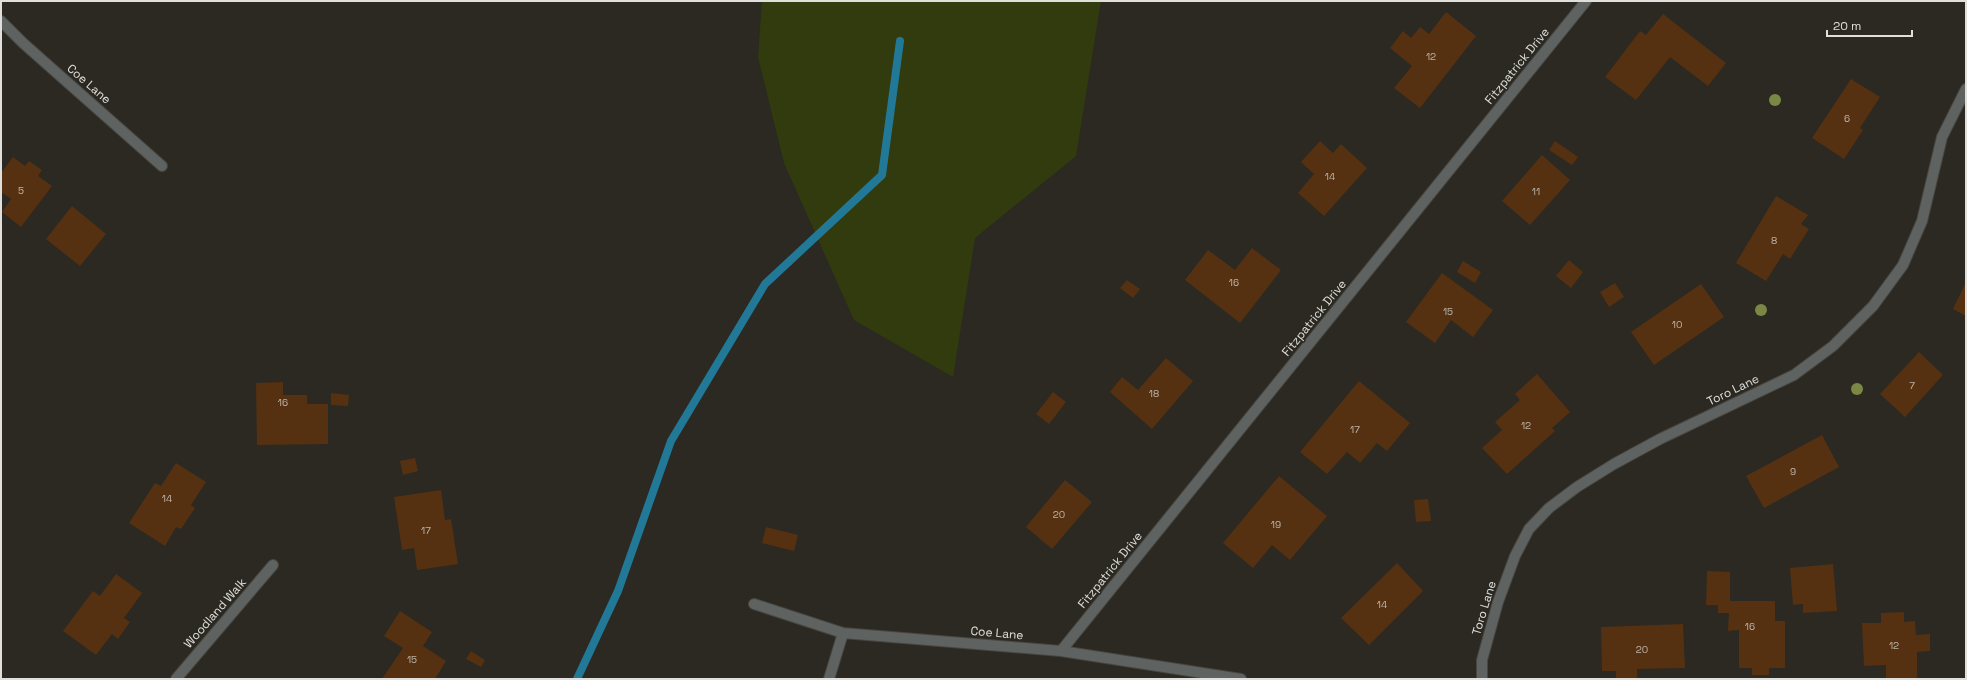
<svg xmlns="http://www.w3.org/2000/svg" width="1967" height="680" font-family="'Space Grotesk',sans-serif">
<rect width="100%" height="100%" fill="#2b2922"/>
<!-- green -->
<path fill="#323b0e" d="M762,1H1101L1076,156L975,238L953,377L854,320L784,163L758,57Z"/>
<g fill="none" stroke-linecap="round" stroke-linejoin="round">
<!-- stream -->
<path stroke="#227897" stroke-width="8" d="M577,679L618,591L671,441L765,284L882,175L900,41"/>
</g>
<!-- building -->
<path fill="#553111" d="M1446,12L1476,36L1420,108L1394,88L1412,66L1390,48L1403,31L1411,38L1420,27L1429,34Z
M1663,14L1726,63L1708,86L1670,57L1636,100L1605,77L1640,31L1646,35Z
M1851,79L1880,97L1860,128L1863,130L1844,159L1812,138Z
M1320,141L1333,153L1341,144L1367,168L1324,216L1298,193L1314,174L1301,162Z
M1555,141L1578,157L1572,165L1549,150Z
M1542,155L1570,180L1530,225L1502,201Z
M13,157L25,166L29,161L42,170L38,176L52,186L21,227L2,212L11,199L1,192V173Z
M1776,196L1808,215L1801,224L1809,229L1790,259L1783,254L1766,281L1736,263Z
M72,206L106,234L80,266L46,239Z
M1252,248L1281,270L1240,323L1185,280L1208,250L1235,270Z
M1569,260L1583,272L1571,288L1556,276Z
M1463,261L1481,272L1475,283L1457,272Z
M1442,273L1493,310L1473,337L1451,320L1435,343L1406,322Z
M1127,280L1140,289L1133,298L1120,288Z
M1966,282V316L1953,309Z
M1615,283L1624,297L1609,307L1600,292Z
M1701,284L1724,317L1654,365L1631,332Z
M1919,352L1943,375L1905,417L1880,394Z
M1166,358L1193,381L1152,429L1110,392L1122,377L1138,390Z
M1537,374L1570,412L1552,428L1555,431L1507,474L1482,448L1502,430L1495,422L1520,400L1515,394Z
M1359,381L1410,423L1387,451L1377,443L1360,463L1347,452L1327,474L1300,452Z
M283,382V395H307V404H328V444L257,445L256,383Z
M1053,392L1066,402L1049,424L1036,414Z
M331,393L349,395L348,406L331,405Z
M1822,435L1839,467L1764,508L1746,476Z
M415,458L418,471L403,475L400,461Z
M176,463L206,482L191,505L195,508L181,529L176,527L165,546L129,523L155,483L161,486Z
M1279,476L1327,516L1290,560L1272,545L1253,568L1223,543Z
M1065,480L1092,502L1052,549L1026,527Z
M441,490L445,520L451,519L458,564L417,570L414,548L402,550L394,497Z
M1428,499L1431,521L1416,522L1414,500Z
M766,527L798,535L794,551L762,543Z
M1397,563L1423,591L1369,645L1341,618Z
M1833,564L1837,611L1803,613V604L1793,605L1790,568Z
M1707,571L1730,572V601H1775V621H1785V668H1769V675H1752V668H1739V630L1728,631L1729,613H1718V605H1706Z
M116,574L142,593L124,618L130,622L118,639L112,634L96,655L63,631L93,591L100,596Z
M400,611L432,632L423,646L446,661L435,679H382L403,648L384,636Z
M1904,612V622L1915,621L1916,635L1930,634V651L1917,652V678L1886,679V665L1864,666L1862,623H1881V613Z
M1683,624L1685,668L1637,669V679H1616V671H1602L1601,627Z
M471,651L485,660L481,667L466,659Z"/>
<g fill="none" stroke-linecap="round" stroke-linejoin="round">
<!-- street casing -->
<g stroke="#484640" stroke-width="12">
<path id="street" d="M1,21L23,43L162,166
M754,604L843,633L1061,651L1241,679
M1061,651L1586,1
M176,679L273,565
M829,679L843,633
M1482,679V660L1498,602L1515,556L1529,529L1549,508L1577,487L1614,464L1660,439L1794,375L1833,346L1873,306L1903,265L1922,221L1942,137L1966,89"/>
</g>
<!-- street -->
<use href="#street" stroke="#5e6261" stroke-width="10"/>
</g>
<!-- trees -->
<g fill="#7b8845">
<circle cx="1775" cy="100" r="6"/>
<circle cx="1761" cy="310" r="6"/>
<circle cx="1857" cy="389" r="6"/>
</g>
<g text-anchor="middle" stroke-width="3" stroke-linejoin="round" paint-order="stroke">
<!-- number labels -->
<g font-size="10" fill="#bdb4a8">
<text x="1431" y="60">12</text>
<text x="1847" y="122">6</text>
<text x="1330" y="180">14</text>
<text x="21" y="194">5</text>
<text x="1536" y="195">11</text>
<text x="1774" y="244">8</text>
<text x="1234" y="286">16</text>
<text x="1448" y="315">15</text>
<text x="1677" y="328">10</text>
<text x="1912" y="389">7</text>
<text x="1154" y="397">18</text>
<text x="283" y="406">16</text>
<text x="1526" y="429">12</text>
<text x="1355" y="433">17</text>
<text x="1793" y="475">9</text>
<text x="167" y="502">14</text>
<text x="1059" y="518">20</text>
<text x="1276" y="528">19</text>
<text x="426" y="534">17</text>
<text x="1382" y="608">14</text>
<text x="1750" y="630">16</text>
<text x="1894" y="649">12</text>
<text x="1642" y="653">20</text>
<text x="412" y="663">15</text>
</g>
<!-- street labels -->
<g font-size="12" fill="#e0dfdb" stroke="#2b2922">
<text transform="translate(1517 66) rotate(-51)" y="4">Fitzpatrick Drive</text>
<text transform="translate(89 84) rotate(41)" y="4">Coe Lane</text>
<text transform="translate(1314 318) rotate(-51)" y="4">Fitzpatrick Drive</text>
<text transform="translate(1733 390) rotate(-26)" y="4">Toro Lane</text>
<text transform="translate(1110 570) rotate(-51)" y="4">Fitzpatrick Drive</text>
<text transform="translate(1484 608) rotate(-73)" y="4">Toro Lane</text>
<text transform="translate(215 613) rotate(-49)" y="4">Woodland Walk</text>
<text transform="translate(997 633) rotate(5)" y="4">Coe Lane</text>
</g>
</g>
<!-- border -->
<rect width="1967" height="680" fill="none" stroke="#e0dfdb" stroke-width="4"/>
<!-- scale -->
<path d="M1827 30v6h85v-6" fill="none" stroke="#e0dfdb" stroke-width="2"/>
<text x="1833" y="30" font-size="12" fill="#e0dfdb" stroke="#2b2922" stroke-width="3" paint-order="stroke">20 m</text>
</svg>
